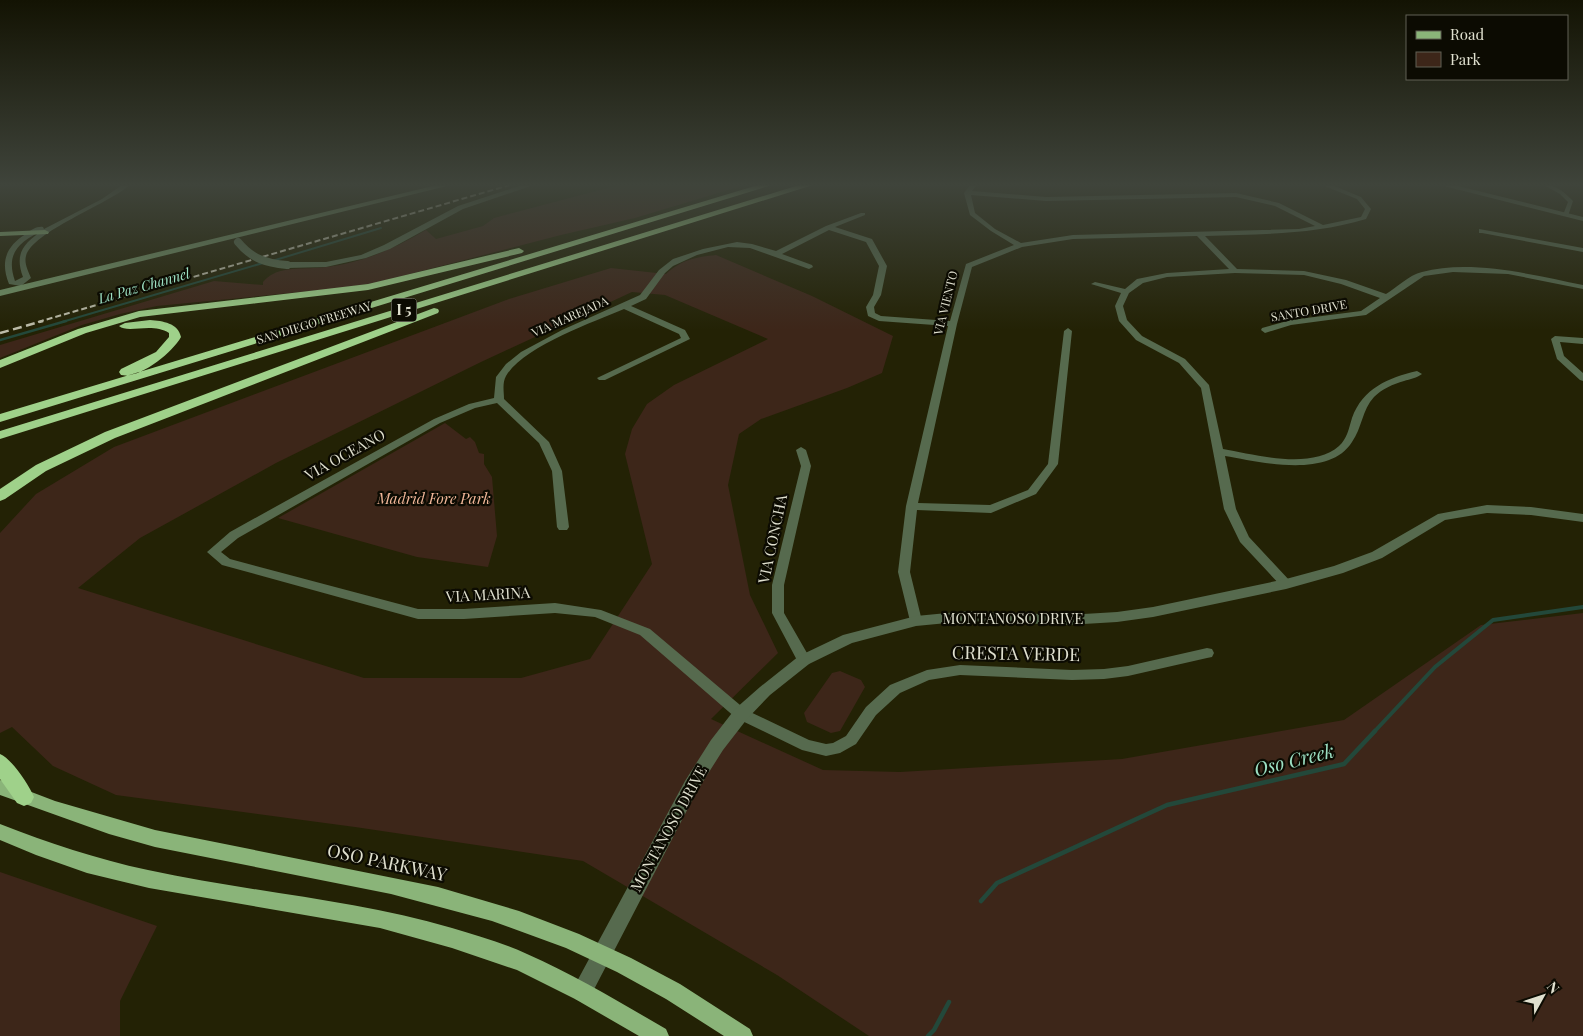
<svg xmlns="http://www.w3.org/2000/svg" width="1583" height="1036" font-family="'Playfair Display',serif">
<rect width="100%" height="100%" fill="#232205"/>
<!-- green -->
<path fill="#3d2619" fill-rule="evenodd" d="M619,185H745L635,218L561,235L375,283L332,289L157,306L120,314L82,325L0,358V345L214,281L263,285V282C275,267 296,269 313,268C356,266 390,251 426,230L436,239L483,226L494,218Z
M716,255L812,296L893,336L882,373L847,388L761,419L739,434L728,485L750,595L778,653L711,719L823,770L900,772L1122,759L1344,720L1481,625L1583,613V1036H869L777,975L583,861L355,827L116,795L53,766L12,727L0,733V533L36,494L114,447L509,299L611,268L666,274C681,260 696,257 716,255ZM632,292L665,295L768,339L674,385L647,404L632,429L625,454L652,564L590,659L521,678H364L78,588L140,538L276,463L481,362Z
M445,423L466,439L470,437L475,442L479,453L484,454V464L492,477L497,536L488,567L417,557L278,518Z
M840,671L861,680L865,687L840,731L831,733L807,722L804,713L832,673Z
M0,872L157,926L120,1001V1036H0Z"/>
<g fill="none" stroke-linecap="round" stroke-linejoin="round">
<!-- stream-far3 -->
<path stroke="#23483a" stroke-width="2" d="M272,261L381,228
M62,322L263,263"/>
<!-- stream-far2 -->
<path stroke="#23483a" stroke-width="2.5" d="M0,340L66,321"/>
<!-- stream-far1 -->
<path stroke="#23483a" stroke-width="4" d="M1374,732L1435,667L1493,620L1583,607"/>
<!-- stream -->
<path stroke="#23483a" stroke-width="4.5" d="M981,901L997,883L1167,805L1344,764L1375,731
M928,1036L934,1030L949,1002"/>
<!-- minor -->
<path fill="#566a4e" fill-rule="evenodd" d="M122,185H130C108,204 32,232 26,256C24,263 28,271 31,278L21,286L9,284C0,262 6,246 26,234C31,230 37,226 43,227L44,229L102,199ZM43,230C24,243 14,253 23,277L15,281C5,252 20,242 43,230Z
M970,185H977L972,191L1046,197L1236,193L1279,203L1323,225L1361,217L1365,209L1357,199L1322,185H1332L1361,197L1371,209L1366,219C1314,235 1259,234 1205,236L1237,269L1304,271L1346,280L1386,294C1396,288 1409,275 1422,272C1471,259 1534,275 1583,285V289L1508,274L1453,272L1424,276L1366,315L1291,325L1265,333L1261,330L1262,328L1291,320L1361,311L1380,298L1341,284L1304,275L1235,273L1167,277L1143,283L1129,293L1123,306L1127,320L1142,336L1185,359L1209,385L1223,449C1256,455 1312,470 1339,446C1347,439 1349,428 1352,418C1363,388 1388,378 1417,371L1422,374C1417,378 1410,379 1404,381C1393,384 1382,389 1374,397C1362,410 1362,428 1352,442C1329,479 1260,462 1225,456L1236,509L1249,537L1290,581L1292,584L1290,587H1282L1240,542L1224,509L1201,388L1179,363L1136,340L1119,321L1115,306L1121,293L1091,284L1095,282L1125,289L1137,279L1167,273L1229,269L1197,236L1073,239L1022,247L972,267L957,324L918,503L990,505L1028,490L1048,464L1064,331L1068,328L1072,331L1058,464L1036,494L991,513L917,510L910,572L922,621L921,624H911L910,621L898,572L906,506L948,326L879,321L868,316L866,307L873,295L879,266L866,242L829,230L782,254L812,265L813,267L809,269L750,248L728,247L697,255L673,266L665,273L646,299L631,306L685,330L690,339L605,380H599L597,378L681,338L679,334L624,309C593,322 523,347 506,376C502,383 504,392 504,399L549,442L562,471L569,527L567,530H559L557,527L552,471L539,443L497,403L475,408L440,423L238,538L221,552L230,559L418,609H464L555,603L601,610L650,629L746,710L809,740L826,744L833,743L846,736L866,707L890,685L927,670L960,665L1072,670L1104,669L1128,666L1207,648L1212,649L1214,653L1212,657L1207,658L1128,676L1104,679L1072,680L960,675L929,680L900,693L876,715L856,744L840,753L826,756L802,750L736,718L640,635L595,617L555,613L464,619H418L222,565L207,552L230,532L434,419L469,404L494,398L496,377L506,364L521,352L562,330L640,295L659,270L673,259L703,249L737,242L752,244L776,251L826,226L861,213H865V215L835,227L872,239L887,266L881,295L874,307L875,313L881,316L950,321L966,264L1014,245L991,231L970,215L964,193ZM971,195L1046,201L1236,197L1275,206L1315,226L1299,229L1073,235L1021,243L995,229L975,213Z
M1544,185C1557,185 1564,192 1573,201L1568,216L1563,215L1568,202L1560,194Z
M1479,229L1583,248V252L1482,233H1479Z
M1555,336L1583,338V344L1560,342L1564,356L1583,373V381L1580,380L1557,359L1551,339Z
M801,447L806,450L811,466L784,585V613L811,660L809,664L804,665L799,664L772,613V585L801,466L796,450Z"/>
<!-- tertiary -->
<path fill="#566a4e" fill-rule="evenodd" d="M522,185H534L463,209L390,249L366,258L326,267L287,268L283,265L287,262H326L361,255L384,245L458,206Z
M1440,185H1454L1583,217V221Z
M1487,505L1531,507L1583,514V522L1531,515L1487,513L1445,520L1382,558L1343,573L1286,589L1153,617L1117,622L1067,625L968,621L916,626L852,643L809,664L770,695L747,719L723,750L697,791L589,999L582,1002L575,999L572,992L575,985L685,781L711,740L735,709L760,687L799,656L843,635L916,616L968,611L1067,615L1117,612L1153,607L1286,579L1334,566L1372,552L1438,514Z"/>
<!-- secondary -->
<path fill="#739467" fill-rule="evenodd" d="M437,185H451L0,296V290Z"/>
<!-- primary -->
<path fill="#8ab479" fill-rule="evenodd" d="M45,230L49,232L48,234L0,236V232Z
M0,780L55,801L155,830L438,887L519,911L579,934L631,958L680,984L750,1029L753,1036H724L666,999L617,972L566,948L492,921L391,894L155,847L109,834L0,795Z
M0,824C49,843 96,859 148,870C249,892 352,899 452,928C476,935 503,943 527,954C575,975 621,1003 666,1029L669,1036H639L575,999L517,970L452,948L380,928L149,888L87,873L36,855L0,840Z"/>
<!-- motorway -->
<path fill="#9fd18a" fill-rule="evenodd" d="M758,185H772L0,422V414Z
M799,185H813L0,439V431Z
M519,248L524,251L522,253L368,290L140,317L86,333L0,368V360L78,329L139,311L368,284Z
M434,308L438,309L439,311L438,313L115,438L46,471L5,499L0,501V489L36,465L105,432Z
M150,320C163,321 178,323 181,337C172,353 140,379 121,375L119,372L121,369L156,352L169,337V333C152,322 128,334 119,326L125,323Z
M0,754C12,759 29,785 34,797L31,803L24,806L17,803L0,779Z"/>
<!-- rail-far1 -->
<path stroke="#bcbca9" stroke-width="2" stroke-dasharray="6 3" stroke-linecap="butt" d="M38,322L510,185"/>
<!-- rail -->
<path stroke="#bcbca9" stroke-width="2.5" stroke-dasharray="9 4.5" stroke-linecap="butt" d="M0,333L43,321"/>
<!-- tertiary-bridge -->
<path stroke="#566a4e" stroke-width="8" d="M238,242C252,259 266,263 287,265"/>
</g>
<!-- sky -->
<linearGradient id="sky" x2="0" y2="1"><stop stop-color="#131303"/><stop offset="0.56" stop-color="#3f443b"/><stop offset="1" stop-color="#3f443b" stop-opacity="0"/></linearGradient>
<rect width="1583" height="330" fill="url(#sky)"/>
<g text-anchor="middle" stroke-width="4.5" stroke-linejoin="round" paint-order="stroke">
<!-- far-street labels -->
<g font-size="12" fill="#e0e0cf" stroke="#0c0b02">
<text transform="translate(946 303) rotate(-76)" y="4">VIA VIENTO</text>
<text transform="translate(1309 311) rotate(-10)" y="4">SANTO DRIVE</text>
<text transform="translate(570 317) rotate(-24)" y="4">VIA MAREJADA</text>
<text transform="translate(314 323) rotate(-17)" y="4">SAN DIEGO FREEWAY</text>
</g>
<!-- far-water labels -->
<g font-size="14" font-style="italic" fill="#9ce0c3" stroke="#0c0b02">
<text transform="translate(144 286) rotate(-16)" y="5">La Paz Channel</text>
</g>
<!-- shield labels -->
<rect fill="#0c0b02" stroke="#a0a092" stroke-width="1" x="391.5" y="298.5" width="25" height="23" rx="4"/>
<g font-size="14" font-weight="bold" fill="#e0e0cf">
<text x="404" y="315">I 5</text>
</g>
<!-- street labels -->
<g font-size="15" fill="#e0e0cf" stroke="#0c0b02">
<text transform="translate(345 455) rotate(-29)" y="5">VIA OCEANO</text>
<text transform="translate(773 539) rotate(-78)" y="5">VIA CONCHA</text>
<text transform="translate(488 595) rotate(-3)" y="5">VIA MARINA</text>
<text x="1013" y="624">MONTANOSO DRIVE</text>
<text transform="translate(669 829) rotate(-61)" y="5">MONTANOSO DRIVE</text>
</g>
<!-- park labels -->
<g font-size="15" font-style="italic" fill="#f2b799" stroke="#0c0b02">
<text x="434" y="504">Madrid Fore Park</text>
</g>
<!-- near-street labels -->
<g font-size="18" fill="#e0e0cf" stroke="#0c0b02">
<text transform="translate(1016 654) rotate(1)" y="6">CRESTA VERDE</text>
<text transform="translate(387 863) rotate(12)" y="6">OSO PARKWAY</text>
</g>
<!-- near-water labels -->
<g font-size="19" font-style="italic" fill="#9ce0c3" stroke="#0c0b02">
<text transform="translate(1294 760) rotate(-14)" y="7">Oso Creek</text>
</g>
</g>
<!-- legend -->
<rect x="1406" y="15" width="162" height="65" fill="#0c0b02" stroke="#616054"/>
<rect x="1416" y="31" width="25" height="8" fill="#8ab479" stroke="#616054"/>
<text x="1450" y="40" font-size="15" fill="#e0e0cf">Road</text>
<rect x="1416" y="52" width="25" height="15" fill="#3d2619" stroke="#616054"/>
<text x="1450" y="65" font-size="15" fill="#e0e0cf">Park</text>
<!-- north arrow -->
<g transform="translate(1543 996) rotate(50)" stroke="#0c0b02" stroke-width="4" paint-order="stroke">
<path d="M0-4L9 19L0 12L-9 19Z" fill="#e0e0cf"/>
<text y="-8" font-size="14" font-weight="bold" text-anchor="middle" fill="#e0e0cf">N</text>
</g>
</svg>
